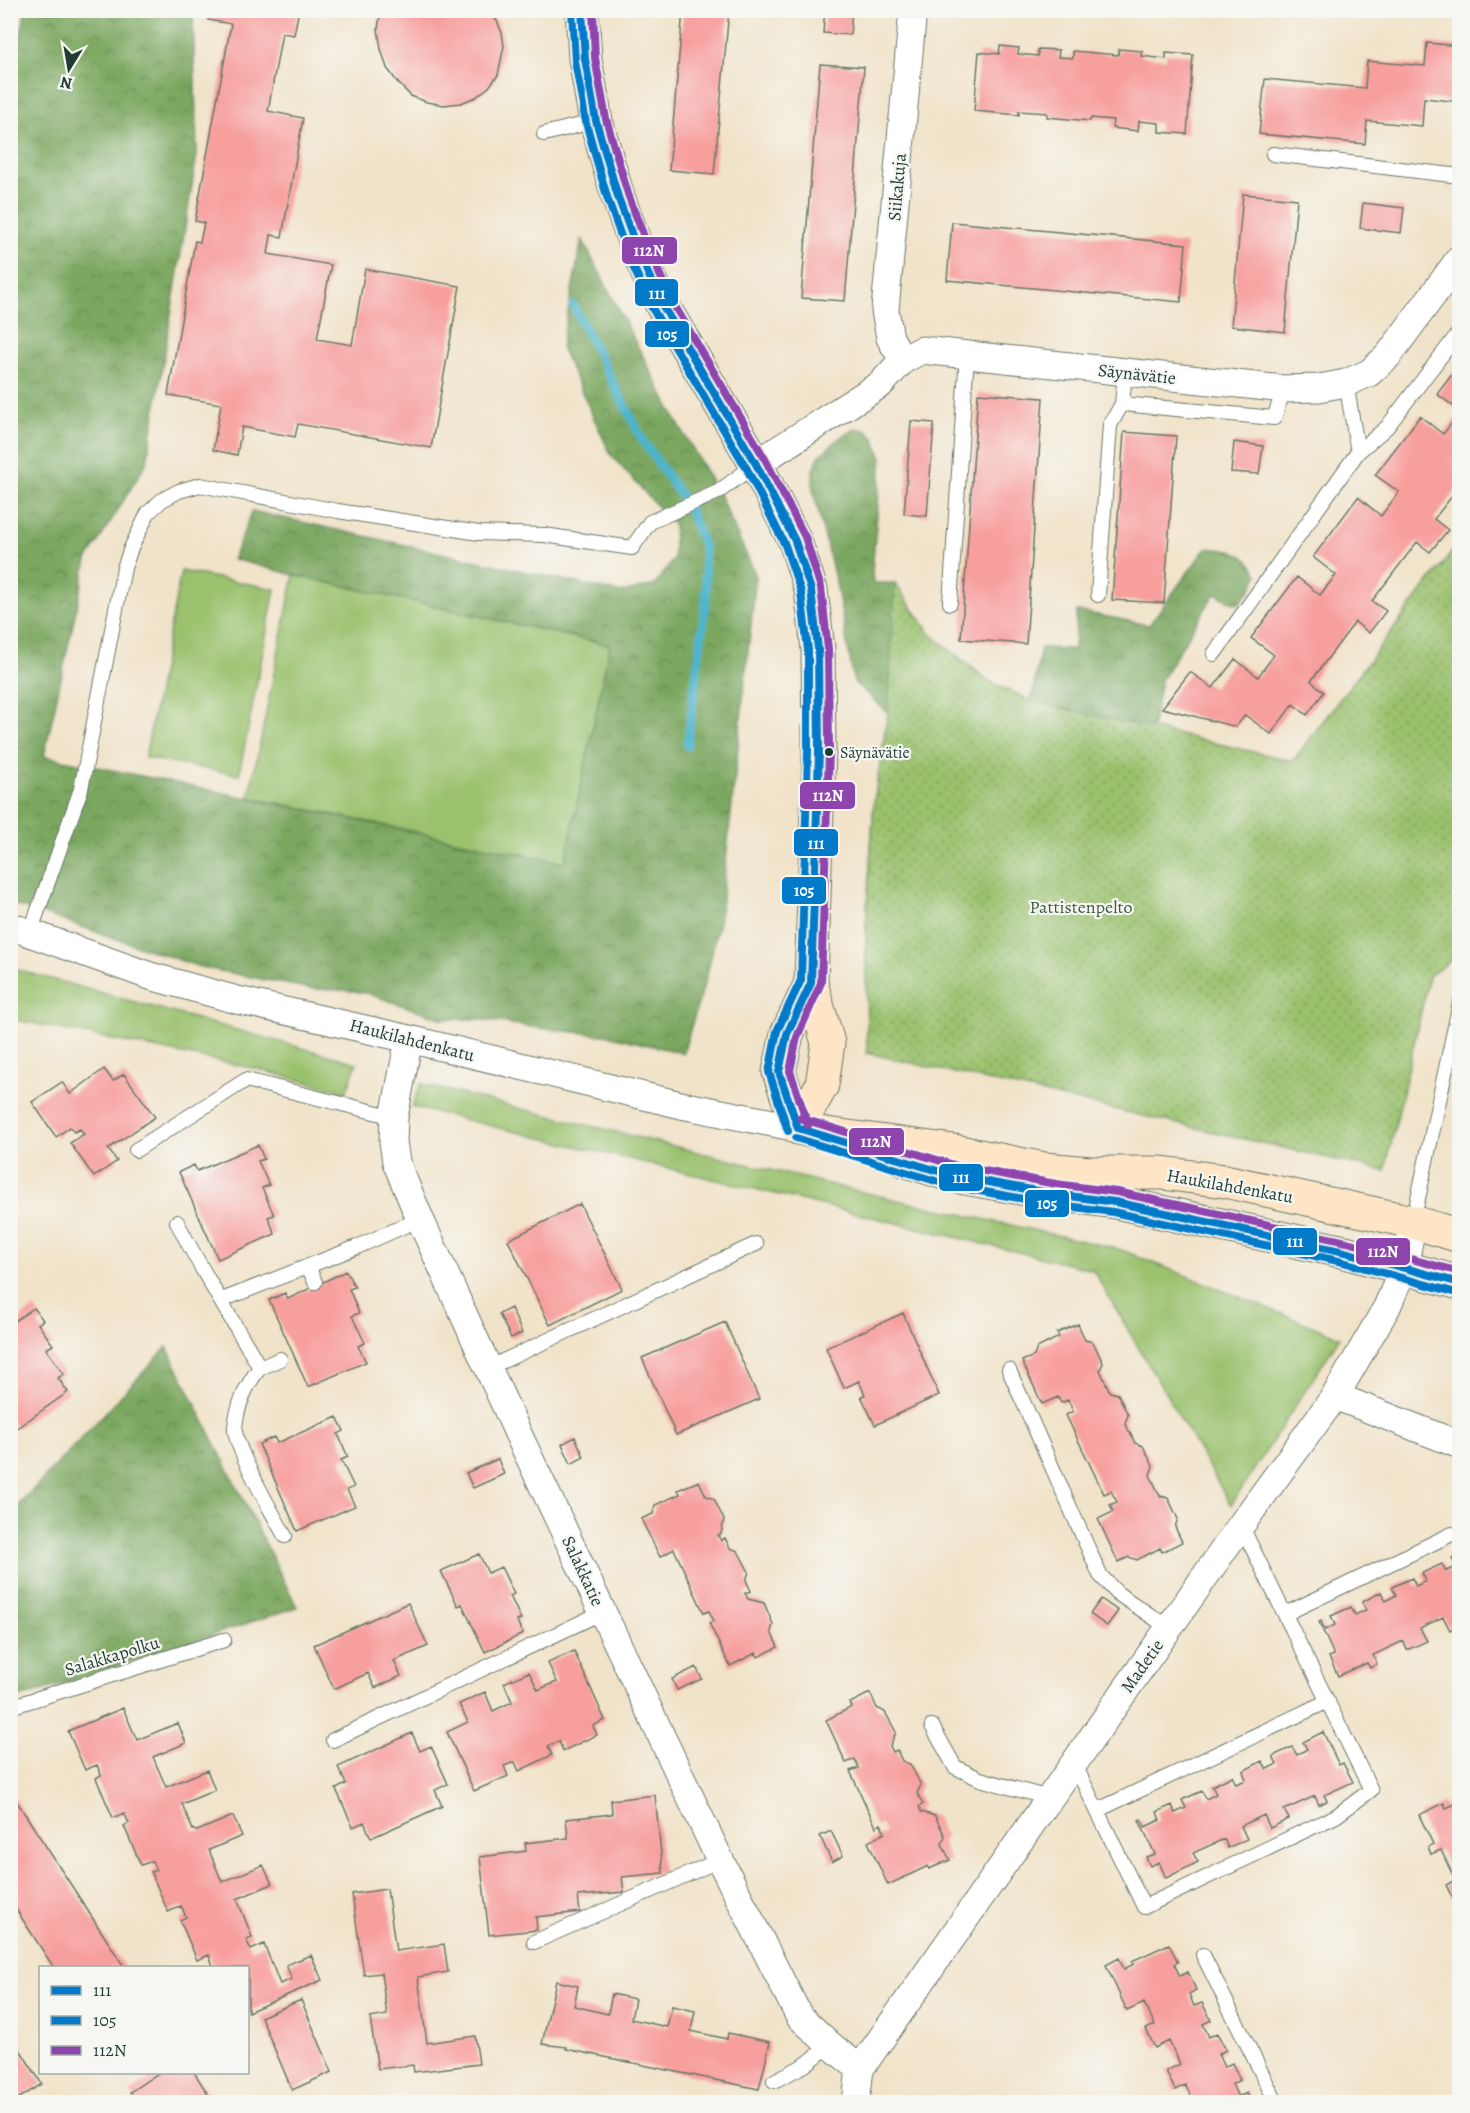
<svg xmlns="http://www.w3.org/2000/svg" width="1470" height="2113" font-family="Alegreya,serif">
<defs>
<pattern id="forest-crowns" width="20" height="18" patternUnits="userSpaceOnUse" patternTransform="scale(1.5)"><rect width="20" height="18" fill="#7ba760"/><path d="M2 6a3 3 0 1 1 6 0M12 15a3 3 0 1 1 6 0" fill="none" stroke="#648950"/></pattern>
<pattern id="park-dots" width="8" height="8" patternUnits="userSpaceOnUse" patternTransform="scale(1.5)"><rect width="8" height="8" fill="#9ac16d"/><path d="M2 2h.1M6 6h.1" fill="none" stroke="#7d9e5a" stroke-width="1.8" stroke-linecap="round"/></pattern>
</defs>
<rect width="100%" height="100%" fill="#f6f6f2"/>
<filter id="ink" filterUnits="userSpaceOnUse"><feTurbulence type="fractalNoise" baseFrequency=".0167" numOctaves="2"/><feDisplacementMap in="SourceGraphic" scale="12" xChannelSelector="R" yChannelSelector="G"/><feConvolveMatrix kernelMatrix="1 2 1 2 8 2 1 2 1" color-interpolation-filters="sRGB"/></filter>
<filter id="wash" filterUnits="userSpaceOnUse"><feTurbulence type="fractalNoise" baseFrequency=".008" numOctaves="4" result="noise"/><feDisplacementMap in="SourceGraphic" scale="24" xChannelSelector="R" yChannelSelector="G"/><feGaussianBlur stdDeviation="1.35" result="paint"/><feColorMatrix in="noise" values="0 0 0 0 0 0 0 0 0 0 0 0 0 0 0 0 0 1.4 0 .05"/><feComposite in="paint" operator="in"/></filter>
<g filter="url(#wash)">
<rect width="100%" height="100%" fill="#f1e3c9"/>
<!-- grass -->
<path fill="#9ac16d" stroke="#5c7f50" stroke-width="1.5" d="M181,571L275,589L239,775L145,758Z
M294,575L610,645L565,863L249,797Z
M10,968H11L357,1063L346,1092L257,1069L11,1019Z
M421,1084L848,1189L1119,1249L1340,1337L1231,1505L1093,1270L412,1107Z"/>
<!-- forest -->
<path fill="url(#forest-crowns)" stroke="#4d724a" stroke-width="1.5" d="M25,11H189L193,17L197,154L147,462L87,560L44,756L565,863L610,645L294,575L233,559L252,511L621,593L655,585L674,558V525L611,455L561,347L582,239L677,422L718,492L756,576L720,917L707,975L683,1053L611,1036L547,1029L478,1019H443L366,993L343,990L312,989L200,967L38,912L11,904L10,190C16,162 8,132 11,103C13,72 20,41 25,11Z
M856,429L866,430L874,438L882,458L872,571L873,583H895L931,635L990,682L1031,701L1041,648L1074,649L1077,611L1149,625L1206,548C1232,550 1245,550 1258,575L1251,590L1238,604L1228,601L1215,593L1161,680L1152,729L1293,761L1459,543L1350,928L1457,956L1429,976L1392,1139L867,1053L866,926L874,803L888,713L854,682L837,587L813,490V470L820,455L842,436Z
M167,1347L297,1607L11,1701L10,1514Z"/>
<!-- park -->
<path fill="url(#park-dots)" stroke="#5c7f50" stroke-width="1.5" d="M1459,543V956H1457L1429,976L1385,1171L867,1053L866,926L874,803L888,713L895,583L931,635L990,682L1031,701L1293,761Z"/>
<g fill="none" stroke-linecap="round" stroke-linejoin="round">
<!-- stream -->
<path stroke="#4eb5cc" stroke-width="9" d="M573,305L643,441L688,506L704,548L706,600L687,746"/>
</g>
<g id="blocks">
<!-- building -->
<path fill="#f79f9d" d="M210,10H299L294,35L282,33L268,111L303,118L282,237L271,235L268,254L331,265L317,339L352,345L365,269L460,286L431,448L298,424L295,437L242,427L237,455L213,450L221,404L168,395L195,241L200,242L204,223L195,221L231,24L208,20Z
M381,10H486L497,21L502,33L504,46L498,75L489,87L476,97L461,103L444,105L427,102L411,96L398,83L387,68L381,49L378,29Z
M683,10H729L714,174L669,170Z
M825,10H852L850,35L823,33Z
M1427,43L1460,46V102L1424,98L1422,126L1367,121L1365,144L1259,134L1265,79L1365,88L1367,61L1425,66Z
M1000,46L1019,48L1018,54L1038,56V49L1059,50L1058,57L1073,58V51L1118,55L1119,49L1142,51L1141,56L1166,59V53L1193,55L1187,134L1159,132V123L1139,121L1138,131L1112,128L1113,120L1091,118L1090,121L1047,117V113L1019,111V115L974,111L979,52L999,54Z
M820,64L864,67L845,301L801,298Z
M1243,194L1297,199L1285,332L1231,326Z
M1363,203L1404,208L1401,233L1360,228Z
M952,222L1186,244L1181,302L947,280Z
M1460,364V411L1437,394Z
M978,393L1043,398L1026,644L961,639Z
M1460,413V486L1434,519L1448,530L1430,552L1417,542L1372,601L1386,611L1369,633L1355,622L1311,681L1324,692L1307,715L1293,704L1271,734L1245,715L1236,727L1162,708L1190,672L1213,688L1235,659L1258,677L1274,655L1251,638L1297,577L1320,595L1336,575L1313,557L1358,497L1381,516L1399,492L1375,475L1420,416L1443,434Z
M911,421L934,423L927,516L904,514Z
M1124,432L1176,436L1164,603L1112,600Z
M1234,442L1263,446L1259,474L1231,472Z
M104,1069L113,1081L124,1074L155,1117L108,1149L117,1161L94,1177L70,1143L84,1134L80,1129L74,1132L70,1127L56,1137L32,1102L62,1082L70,1094Z
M258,1145L264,1159L258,1161L269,1185L262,1188L274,1215L268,1217L275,1234L218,1259L179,1172L194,1165L197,1171Z
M580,1204L622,1289L550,1325L508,1240Z
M346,1271L355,1287L349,1289L359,1313L352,1316L365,1343L358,1346L366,1362L308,1387L269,1300L285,1293L288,1299Z
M34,1308L43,1320L38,1324L53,1345L46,1349L64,1374L58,1378L68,1392L17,1428L10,1419V1324Z
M511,1308L522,1333L511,1338L499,1314Z
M903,1313L939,1395L875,1425L861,1396L865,1395L859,1381L844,1388L826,1348Z
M725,1322L759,1399L676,1435L642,1358Z
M1078,1324L1085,1340L1093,1342L1103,1363L1100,1370L1110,1392L1118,1394L1128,1415L1125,1423L1135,1443L1143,1446L1153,1466L1150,1475L1160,1496L1168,1498L1178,1519L1175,1527L1182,1542L1162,1552L1160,1548L1137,1560L1129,1557L1118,1562L1098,1519L1113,1512L1110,1505L1117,1502L1111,1491L1104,1494L1066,1415L1073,1411L1068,1400L1061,1403L1058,1397L1042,1404L1022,1361L1034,1356L1037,1348L1059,1337L1057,1333Z
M337,1417L344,1431L338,1434L348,1457L341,1460L354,1487L347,1490L355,1506L297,1531L259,1444L274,1437L277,1443Z
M575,1437L584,1457L571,1464L562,1444Z
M498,1459L504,1474L473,1488L466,1473Z
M699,1481L706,1496L714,1499L724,1520L721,1534L718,1535L721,1541L725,1538L730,1548L738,1551L749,1572L746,1580L751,1591L745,1593L748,1599L764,1603L773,1624L771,1632L778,1647L758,1657L756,1653L730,1666L709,1623L714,1621L709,1611L704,1613L674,1549L660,1557L641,1519L653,1514L655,1505L680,1494L678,1490Z
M479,1554L488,1573L501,1567L514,1594L510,1596L521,1619L517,1621L523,1634L485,1652L462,1604L458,1606L441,1571Z
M1460,1555V1625L1450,1630L1443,1617L1420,1628L1427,1641L1407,1650L1403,1641L1373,1655L1377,1664L1370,1668L1367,1663L1338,1676L1329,1657L1334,1655L1319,1622L1321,1621L1325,1630L1335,1625L1331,1616L1351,1607L1355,1615L1366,1610L1362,1602L1381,1592L1386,1601L1396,1595L1392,1588L1394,1586L1412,1578L1416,1586L1426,1581L1422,1573L1442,1564L1446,1571L1456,1567L1452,1558Z
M1101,1599L1118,1611L1107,1626L1090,1614Z
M408,1603L428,1646L394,1661L401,1676L375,1688L368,1673L334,1689L314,1645Z
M574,1651L605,1720L593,1726L597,1735L563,1751L559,1741L548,1746L552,1755L519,1771L515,1762L504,1766L508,1776L474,1791L447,1732L468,1722L459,1704L485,1692L493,1711L512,1702L504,1683L529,1672L538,1690L551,1684L557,1682L548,1663Z
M696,1667L702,1679L677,1690L672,1679Z
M870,1693L877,1708L885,1712L896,1732L890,1746L893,1752L897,1750L902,1761L910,1764L921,1785L917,1793L923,1804L919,1807L921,1812L935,1816L945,1836L942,1844L950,1860L929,1869L928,1866L888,1885L868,1842L885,1833L881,1824L876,1827L850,1771L859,1768L855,1759L846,1763L826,1720L852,1707L850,1703Z
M123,1708L137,1740L178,1723L186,1743L153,1757L166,1787L207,1770L215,1790L182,1804L193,1830L197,1831L233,1816L242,1836L209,1850L222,1882L263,1865L272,1884L237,1899L252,1937L246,1939L251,1950L264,1944L280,1984L292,1979L286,1965L311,1955L322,1980L248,2012V1968H209L213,1966L209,1955L197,1960L180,1920L186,1917L181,1906L168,1912L151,1872L156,1870L152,1861L141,1865L124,1826L129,1823L124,1813L113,1818L96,1778L101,1775L97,1765L85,1770L68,1731Z
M1323,1732L1339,1765L1343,1763L1353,1782L1324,1795L1327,1801L1319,1805L1315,1796L1284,1810L1289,1819L1270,1828L1264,1815L1241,1826L1247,1839L1228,1848L1224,1839L1193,1853L1198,1862L1166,1878L1159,1862L1150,1866L1146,1857L1155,1854L1139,1820L1141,1819L1145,1827L1160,1820L1157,1812L1172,1805L1175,1813L1186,1808L1182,1800L1184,1799L1202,1791L1206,1799L1216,1794L1212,1786L1232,1776L1236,1784L1246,1780L1243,1771L1262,1761L1267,1769L1277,1764L1273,1756L1292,1747L1297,1755L1307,1749L1303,1742Z
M412,1733L420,1751L431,1746L448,1784L435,1790L442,1806L371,1838L364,1822L353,1827L336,1789L346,1784L338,1767Z
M10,1791L125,1968H54L10,1900Z
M655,1795L663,1873L622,1877L624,1892L578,1896L580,1912L536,1917L537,1930L489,1935L480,1857L526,1851L525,1843L568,1838L566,1819L612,1814L611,1800Z
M1460,1802V1901L1455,1903L1446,1885L1455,1880L1441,1850L1431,1854L1428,1847L1433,1844L1419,1815L1444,1803L1446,1808Z
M831,1831L843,1856L832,1862L820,1836Z
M387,1889L396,1951L444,1944L448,1972L418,1977L427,2043L475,2036L479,2064L414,2072L413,2065L378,2069L370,2018L387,2015L381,1973L364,1975L352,1894Z
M1169,1944L1178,1962L1174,1964L1180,1976L1188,1972L1196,1990L1189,1994L1194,2006L1202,2003L1211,2020L1203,2024L1209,2037L1217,2033L1226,2050L1218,2054L1224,2067L1232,2063L1240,2080L1232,2084L1238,2097L1247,2093L1251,2102H1194L1185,2085L1175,2090L1166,2071L1180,2064L1169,2041L1155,2048L1146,2029L1155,2025L1144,2003L1127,2011L1106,1965L1119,1958L1124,1969L1134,1964L1132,1961Z
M556,1981L578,1986L574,2006L608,2014L612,1994L635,1999L631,2019L667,2027L672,2006L695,2011L691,2031L727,2039L728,2033L770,2042L759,2089L566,2049L567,2047L542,2044Z
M301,2000L332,2072L292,2090L261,2017Z
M10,2034L42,2084L13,2102H10Z
M160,2072H194L213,2102H137L130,2092Z"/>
</g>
</g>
<g filter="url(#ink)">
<use href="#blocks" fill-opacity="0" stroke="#687768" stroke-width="1.5"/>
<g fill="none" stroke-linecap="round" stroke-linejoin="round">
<!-- service casing -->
<g stroke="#687768" stroke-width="16">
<path id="service" d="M544,134L596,121
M1273,154L1460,176
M1122,404L1274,418L1284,389
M1358,452L1387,427L1460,331
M1098,595L1110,425L1122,404L1125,373
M950,603L967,355
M1214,654L1358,452L1346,383
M30,933L81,789L124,568L131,548L148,513L162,500L179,491L200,485L338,511L479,533L544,535L632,548L650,522L718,492L756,464
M136,1150L246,1080L394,1117
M177,1222C202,1272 232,1319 260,1368C247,1383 237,1406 235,1427C233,1445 274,1516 285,1536
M1413,1222L1460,1003
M308,1266L315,1282
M222,1300L357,1247L420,1219
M260,1368L280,1359
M488,1368L756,1244
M1009,1370L1100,1575L1117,1593L1169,1628
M1285,1614L1452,1534
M10,1707L224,1640
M932,1726L955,1767L980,1779L1049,1798
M333,1740L603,1612
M1074,1763L1144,1907L1336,1816L1371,1790L1241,1525
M1098,1810L1328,1701
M534,1942L720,1860
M1203,1955L1276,2102
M774,2081L805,2065L830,2045"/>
</g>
<!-- minor casing -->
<g stroke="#687768" stroke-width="29">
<path id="minor" d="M903,360L890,338L885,310L913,10
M756,464L881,384L903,360L922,350L1284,389L1319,388L1346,383L1369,373L1388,356L1460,258
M10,926L150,976L237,1000L409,1039L681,1105L798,1128
M409,1039L394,1117L393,1141L396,1162L420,1219L521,1440L720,1860L799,2016L830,2045L860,2069
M1335,1396L1460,1445
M856,2102L860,2069L1241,1525L1335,1396L1387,1307L1404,1267L1413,1222"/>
</g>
<!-- secondary casing -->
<g stroke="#687768" stroke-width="35">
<path id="secondary" d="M582,10L585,59L596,121L618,197L637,249L661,303L756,464L795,541L811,590L818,649L819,752L811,983L828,1043L822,1085L798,1128
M798,1128L819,1133L954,1151L1044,1169L1090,1173H1162L1225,1181L1413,1222L1460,1236
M798,1128L779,1072L787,1034L811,983
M904,1160L954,1176L1054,1194L1115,1202L1345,1252L1460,1283"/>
</g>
<!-- service -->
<use href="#service" stroke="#fff" stroke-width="14"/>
<!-- minor -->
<use href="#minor" stroke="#fff" stroke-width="27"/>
<!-- secondary -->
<use href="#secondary" stroke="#fee5c5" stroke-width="33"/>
<!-- bus-1 casing -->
<g stroke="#f6f6f2" stroke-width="12">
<path id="bus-1" d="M582,10L585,59L596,121L618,197L637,249L661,303L756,464L795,541L811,590L818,649L819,752L811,983L787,1034L779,1072L798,1128
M798,1128L954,1176L1054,1194L1115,1202L1345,1252L1460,1283"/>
</g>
<!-- bus-2 casing -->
<g stroke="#f6f6f2" stroke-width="12">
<path id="bus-2" d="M572,11L575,61L586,123L608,200L627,253L652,308L747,469L785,545L801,592L808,650V752L801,980L777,1031L769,1072L788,1131
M796,1138L952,1186L1052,1204L1113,1212L1343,1262L1457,1293"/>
</g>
<!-- bus-3 casing -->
<g stroke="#f6f6f2" stroke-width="12">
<path id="bus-3" d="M593,10L595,58L606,119L628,194L647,245L670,298L765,459L805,537L821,588L828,649L829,752L821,983L797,1037L790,1071L808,1125
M800,1118L957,1166L1056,1184L1117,1192L1347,1242L1460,1272"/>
</g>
<!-- bus-1 -->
<use href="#bus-1" stroke="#007ac9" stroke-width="8"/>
<!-- bus-2 -->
<use href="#bus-2" stroke="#007ac9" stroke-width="8"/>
<!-- bus-3 -->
<use href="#bus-3" stroke="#8e44ad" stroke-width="8"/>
</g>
</g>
<!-- markers -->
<circle fill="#1f3d34" stroke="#f6f6f2" stroke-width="2" cx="829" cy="752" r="5"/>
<g text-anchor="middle" stroke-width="4.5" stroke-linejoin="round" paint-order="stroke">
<!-- bus labels -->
<g font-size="16" fill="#1f3d34" stroke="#f6f6f2" text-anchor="start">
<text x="840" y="758">Säynävätie</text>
</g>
<!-- street labels -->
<g font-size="18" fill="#1f3d34" stroke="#f6f6f2">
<text transform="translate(897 187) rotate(-85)" y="6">Siikakuja</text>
<text transform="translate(1137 374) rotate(6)" y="6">Säynävätie</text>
<text transform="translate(412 1040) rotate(14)" y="6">Haukilahdenkatu</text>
<text transform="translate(1230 1186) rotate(10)" y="6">Haukilahdenkatu</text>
<text transform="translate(583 1571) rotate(65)" y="6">Salakkatie</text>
<text transform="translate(112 1656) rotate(-17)" y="6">Salakkapolku</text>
<text transform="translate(1142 1666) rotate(-55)" y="6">Madetie</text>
</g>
<!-- park labels -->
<g font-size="18" fill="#3e5e42" stroke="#f6f6f2">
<text x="1081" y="913">Pattistenpelto</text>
</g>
</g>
<g stroke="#f6f6f2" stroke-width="2">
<rect x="621" y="236" width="57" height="29" rx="6" fill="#8e44ad"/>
<rect x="634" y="278" width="45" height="29" rx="6" fill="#007ac9"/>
<rect x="644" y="320" width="46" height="28" rx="6" fill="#007ac9"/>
<rect x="799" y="781" width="57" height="29" rx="6" fill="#8e44ad"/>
<rect x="793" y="828" width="46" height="29" rx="6" fill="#007ac9"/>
<rect x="781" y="876" width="46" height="29" rx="6" fill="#007ac9"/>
<rect x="848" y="1127" width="57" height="29" rx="6" fill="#8e44ad"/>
<rect x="938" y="1163" width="46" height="29" rx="6" fill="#007ac9"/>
<rect x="1024" y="1189" width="46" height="29" rx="6" fill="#007ac9"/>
<rect x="1272" y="1227" width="46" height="29" rx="6" fill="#007ac9"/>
<rect x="1355" y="1237" width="56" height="29" rx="6" fill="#8e44ad"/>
</g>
<g font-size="16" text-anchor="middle" font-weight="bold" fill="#fff">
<text x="649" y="256">112N</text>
<text x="657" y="299">111</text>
<text x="667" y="340">105</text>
<text x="828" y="801">112N</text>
<text x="816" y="849">111</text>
<text x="804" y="896">105</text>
<text x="876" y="1147">112N</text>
<text x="961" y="1183">111</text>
<text x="1047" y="1209">105</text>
<text x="1295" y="1247">111</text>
<text x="1383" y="1257">112N</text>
</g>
<!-- margin -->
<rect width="1470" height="2113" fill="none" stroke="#f6f6f2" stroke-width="36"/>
<!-- legend -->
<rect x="39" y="1966" width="210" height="108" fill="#f6f6f2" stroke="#a0aca6" stroke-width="1.5"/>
<rect x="51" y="1986" width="30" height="9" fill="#007ac9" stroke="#a0aca6" stroke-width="1.5"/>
<text x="93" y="1996" font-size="18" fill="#1f3d34">111</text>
<rect x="51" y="2016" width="30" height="9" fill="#007ac9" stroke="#a0aca6" stroke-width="1.5"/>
<text x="93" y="2026" font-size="18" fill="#1f3d34">105</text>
<rect x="51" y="2046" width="30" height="9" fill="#8e44ad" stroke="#a0aca6" stroke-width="1.5"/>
<text x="93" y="2056" font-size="18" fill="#1f3d34">112N</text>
<!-- north arrow -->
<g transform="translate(69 69) rotate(191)" stroke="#f6f6f2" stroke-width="4.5" paint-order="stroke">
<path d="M0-4.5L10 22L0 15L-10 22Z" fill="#1f3d34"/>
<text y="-9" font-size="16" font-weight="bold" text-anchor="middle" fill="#1f3d34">N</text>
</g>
</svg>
